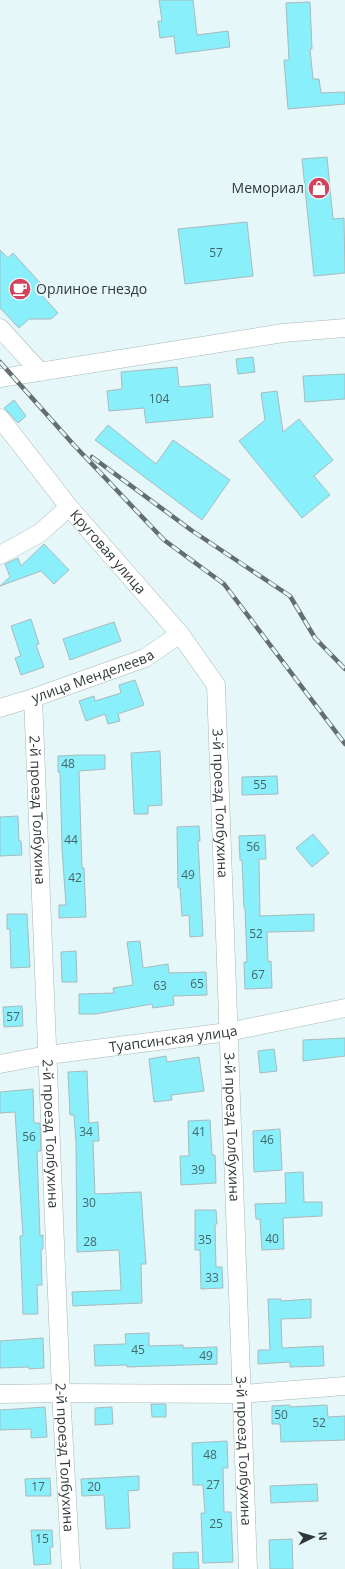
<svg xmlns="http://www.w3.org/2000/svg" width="345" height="1569" font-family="'Open Sans',sans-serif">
<rect width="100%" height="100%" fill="#e5f7f9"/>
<!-- building -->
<path fill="#88effb" stroke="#aababc" d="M159,0H193L197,35L228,31L230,47L176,54L174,36L160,38L158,21H162Z
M310,2L312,49H310L313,79H319L321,93L345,92V104L288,109L284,60H289L286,3Z
M327,157L333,219L344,218L345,273L314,276L302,159Z
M247,222L253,276L185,284L178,229Z
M0,250L8,258L13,253L43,286L38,291L58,313L51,319H29L19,328L0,308Z
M253,357L255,372L238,374L236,359Z
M177,367L179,387L210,384L213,417L146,423L144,408L109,411L107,391L122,389L121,372Z
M345,374V399L305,402L303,376Z
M277,391L283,432L299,419L333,460L314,476L330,495L302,518L239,441L265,420L261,393Z
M14,400L26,416L18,423L8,412L4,408Z
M108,425L156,464L173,440L230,480L202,520L95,440Z
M44,544L69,570L54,584L41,571L0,586L10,577L5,564L18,558L21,566Z
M31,619L39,644L36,645L44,667L21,675L15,658L21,656L11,626Z
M114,622L121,641L70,660L63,639Z
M135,680L144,705L118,714L120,721L108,724L105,714L86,721L79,701L94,696L95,701L121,693L119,685Z
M160,751L162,805L148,806V814H134L131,753Z
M78,755H105V769L79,771L82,868H84L86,917L59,918V905H66L62,849L60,772H58V756Z
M277,776L278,794L242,795V777Z
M18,816L19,841H21L22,855L0,856V817Z
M199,826L200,841H198L203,936L190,937L189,915L182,916L180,888H178L177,827Z
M313,834L329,853L312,867L296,848Z
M265,835L266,859H259L260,916L314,914V931L267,932L268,962L271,961L272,988L245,989L244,962H247L245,908H244L242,860H240L239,836Z
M7,914H27L30,967L11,968L10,929H7Z
M140,941L143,968L168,964L169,973L206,972L207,995L173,996L174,1005L153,1008L152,1004L96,1014H79V994L114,993L113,988L133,985L127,942Z
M76,951L77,982H62L61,952Z
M22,1006L23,1026L4,1027L3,1007Z
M345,1038V1056L303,1061V1040Z
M274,1049L277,1071L260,1073L258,1051Z
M166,1056L167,1062L199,1057L204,1091L171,1095L172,1100L154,1102L149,1059Z
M87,1071L89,1123L98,1122L99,1141H93L95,1194L141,1192L146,1264H141L142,1303L73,1306L72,1292L121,1290L119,1250L77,1252L76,1142L74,1115H70L68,1072Z
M33,1089L34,1123H40L41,1151H37L40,1236L43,1235V1249L41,1250L42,1285H37L38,1314H23L20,1236H23L15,1112L0,1113V1092Z
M210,1120L212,1155H215L216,1183L181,1185L180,1156H189L188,1121Z
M280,1129L282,1170L254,1172L253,1131Z
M303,1172L304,1202H322V1216L283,1218L284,1249L262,1250L260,1219H256L255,1204L286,1203L285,1173Z
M195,1210H216L217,1224H215L216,1267H222L223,1288L201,1289L200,1250H195Z
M268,1299H281V1301L311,1299V1318L281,1319L282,1348L323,1346L324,1366L290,1367V1362L258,1364V1350H270Z
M149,1333V1346L183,1345V1348L217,1347V1364L127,1367V1365L95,1366L94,1345L126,1344L125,1334Z
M43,1338L44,1368L29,1369V1367L0,1368V1341Z
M151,1404H166V1417H152Z
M290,1405V1407L327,1405L328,1417L345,1416V1440L281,1442L280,1424H272V1406Z
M45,1407L47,1437L31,1438V1429L0,1430V1410Z
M112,1407L113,1424L95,1425V1408Z
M227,1441L228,1468H223L224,1512H231L233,1562L203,1563L201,1513H205L203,1485H193L192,1443Z
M139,1476V1490L128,1491L130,1528L106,1529L104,1495L82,1496L81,1479Z
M50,1478L51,1496H26L25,1479Z
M317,1484L318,1501L271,1503L270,1486Z
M31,1530H52L53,1547H50L51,1564L34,1565Z
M292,1539L293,1569H270L269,1540Z
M198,1552L199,1569H173V1553Z"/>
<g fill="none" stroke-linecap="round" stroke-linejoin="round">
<!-- minor casing -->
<g stroke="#a7b8b9" stroke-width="19">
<g id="minor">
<path d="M0,328L40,372"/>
<path d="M0,378L283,333L345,328"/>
<path id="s1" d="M0,418L69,507L180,634L216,685L248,1569"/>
<path d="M0,555L40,533L69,507"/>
<path id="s2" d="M33,698L61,1393L71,1569"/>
<path id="s3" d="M0,708L33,698L145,658L180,634"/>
<path id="s4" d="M0,1064L48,1055L228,1032L345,1008"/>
<path d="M0,1394L61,1393L242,1394L345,1386"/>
</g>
</g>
<!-- minor -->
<use href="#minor" stroke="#fff" stroke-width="18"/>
<!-- rail casing -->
<g stroke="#646e6f" stroke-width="4.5">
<path id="rail" d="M0,362L73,444L164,540L224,584L345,744
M92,457L191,530L290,596L315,638L345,669"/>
</g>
<!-- rail -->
<use href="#rail" stroke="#e5f7f9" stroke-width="3" stroke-dasharray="9" stroke-linecap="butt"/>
</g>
<!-- icons -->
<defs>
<g id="shop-disc" transform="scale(1.15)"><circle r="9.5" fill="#d2425a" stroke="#e5f7f9"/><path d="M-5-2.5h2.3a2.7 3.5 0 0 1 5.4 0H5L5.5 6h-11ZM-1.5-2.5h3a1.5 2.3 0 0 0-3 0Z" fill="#fff"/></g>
<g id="cafe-disc" transform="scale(1.15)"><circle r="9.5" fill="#d2425a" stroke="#e5f7f9"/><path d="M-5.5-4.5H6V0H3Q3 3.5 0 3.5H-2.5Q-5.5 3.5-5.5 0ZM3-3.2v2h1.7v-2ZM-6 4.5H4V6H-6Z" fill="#fff"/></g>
</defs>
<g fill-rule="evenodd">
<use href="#shop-disc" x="319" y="188"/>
<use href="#cafe-disc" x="20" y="289"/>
</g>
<g text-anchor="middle" stroke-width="4" stroke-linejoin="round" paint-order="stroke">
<!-- number labels -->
<g font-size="12" fill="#47666a">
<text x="216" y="257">57</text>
<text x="159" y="403">104</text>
<text x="68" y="768">48</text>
<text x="260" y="789">55</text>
<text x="71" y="844">44</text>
<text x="253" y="851">56</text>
<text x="188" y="879">49</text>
<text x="75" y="882">42</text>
<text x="256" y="938">52</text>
<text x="258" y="979">67</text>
<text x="197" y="988">65</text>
<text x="160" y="990">63</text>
<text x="13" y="1021">57</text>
<text x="86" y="1136">34</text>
<text x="199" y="1136">41</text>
<text x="29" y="1141">56</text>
<text x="267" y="1144">46</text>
<text x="198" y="1174">39</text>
<text x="89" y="1207">30</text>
<text x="272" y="1243">40</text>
<text x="205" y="1244">35</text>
<text x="90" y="1246">28</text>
<text x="212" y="1282">33</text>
<text x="138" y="1354">45</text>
<text x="206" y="1360">49</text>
<text x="281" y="1419">50</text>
<text x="319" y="1427">52</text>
<text x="210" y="1459">48</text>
<text x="213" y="1489">27</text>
<text x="38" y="1491">17</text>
<text x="94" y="1491">20</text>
<text x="216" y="1528">25</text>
<text x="42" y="1543">15</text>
</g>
<!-- poi labels -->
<g font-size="14" fill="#313839" stroke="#e5f7f9" text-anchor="end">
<text x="304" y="193">Мемориал</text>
<text x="36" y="294" text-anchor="start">Орлиное гнездо</text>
</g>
<!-- street labels -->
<g font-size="14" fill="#313839" stroke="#e5f7f9">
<text dy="5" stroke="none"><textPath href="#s1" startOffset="172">Круговая улица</textPath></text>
<text dy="5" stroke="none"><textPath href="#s3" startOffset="98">улица Менделеева</textPath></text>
<text dy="5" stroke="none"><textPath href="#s1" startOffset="462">3-й проезд Толбухина</textPath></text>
<text dy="5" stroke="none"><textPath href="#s2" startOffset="112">2-й проезд Толбухина</textPath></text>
<text dy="5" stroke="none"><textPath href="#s4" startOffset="175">Туапсинская улица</textPath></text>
<text dy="5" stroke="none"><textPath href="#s1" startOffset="786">3-й проезд Толбухина</textPath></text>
<text dy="5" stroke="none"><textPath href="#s2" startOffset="436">2-й проезд Толбухина</textPath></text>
<text dy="5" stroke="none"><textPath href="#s1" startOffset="1110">3-й проезд Толбухина</textPath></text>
<text dy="5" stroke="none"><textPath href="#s2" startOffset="760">2-й проезд Толбухина</textPath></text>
</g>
</g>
<!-- north arrow -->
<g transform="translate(313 1537) rotate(85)" stroke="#e5f7f9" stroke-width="3" paint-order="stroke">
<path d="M0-3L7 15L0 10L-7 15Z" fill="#313839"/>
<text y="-6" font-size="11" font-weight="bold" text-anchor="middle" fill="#313839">N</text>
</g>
</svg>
